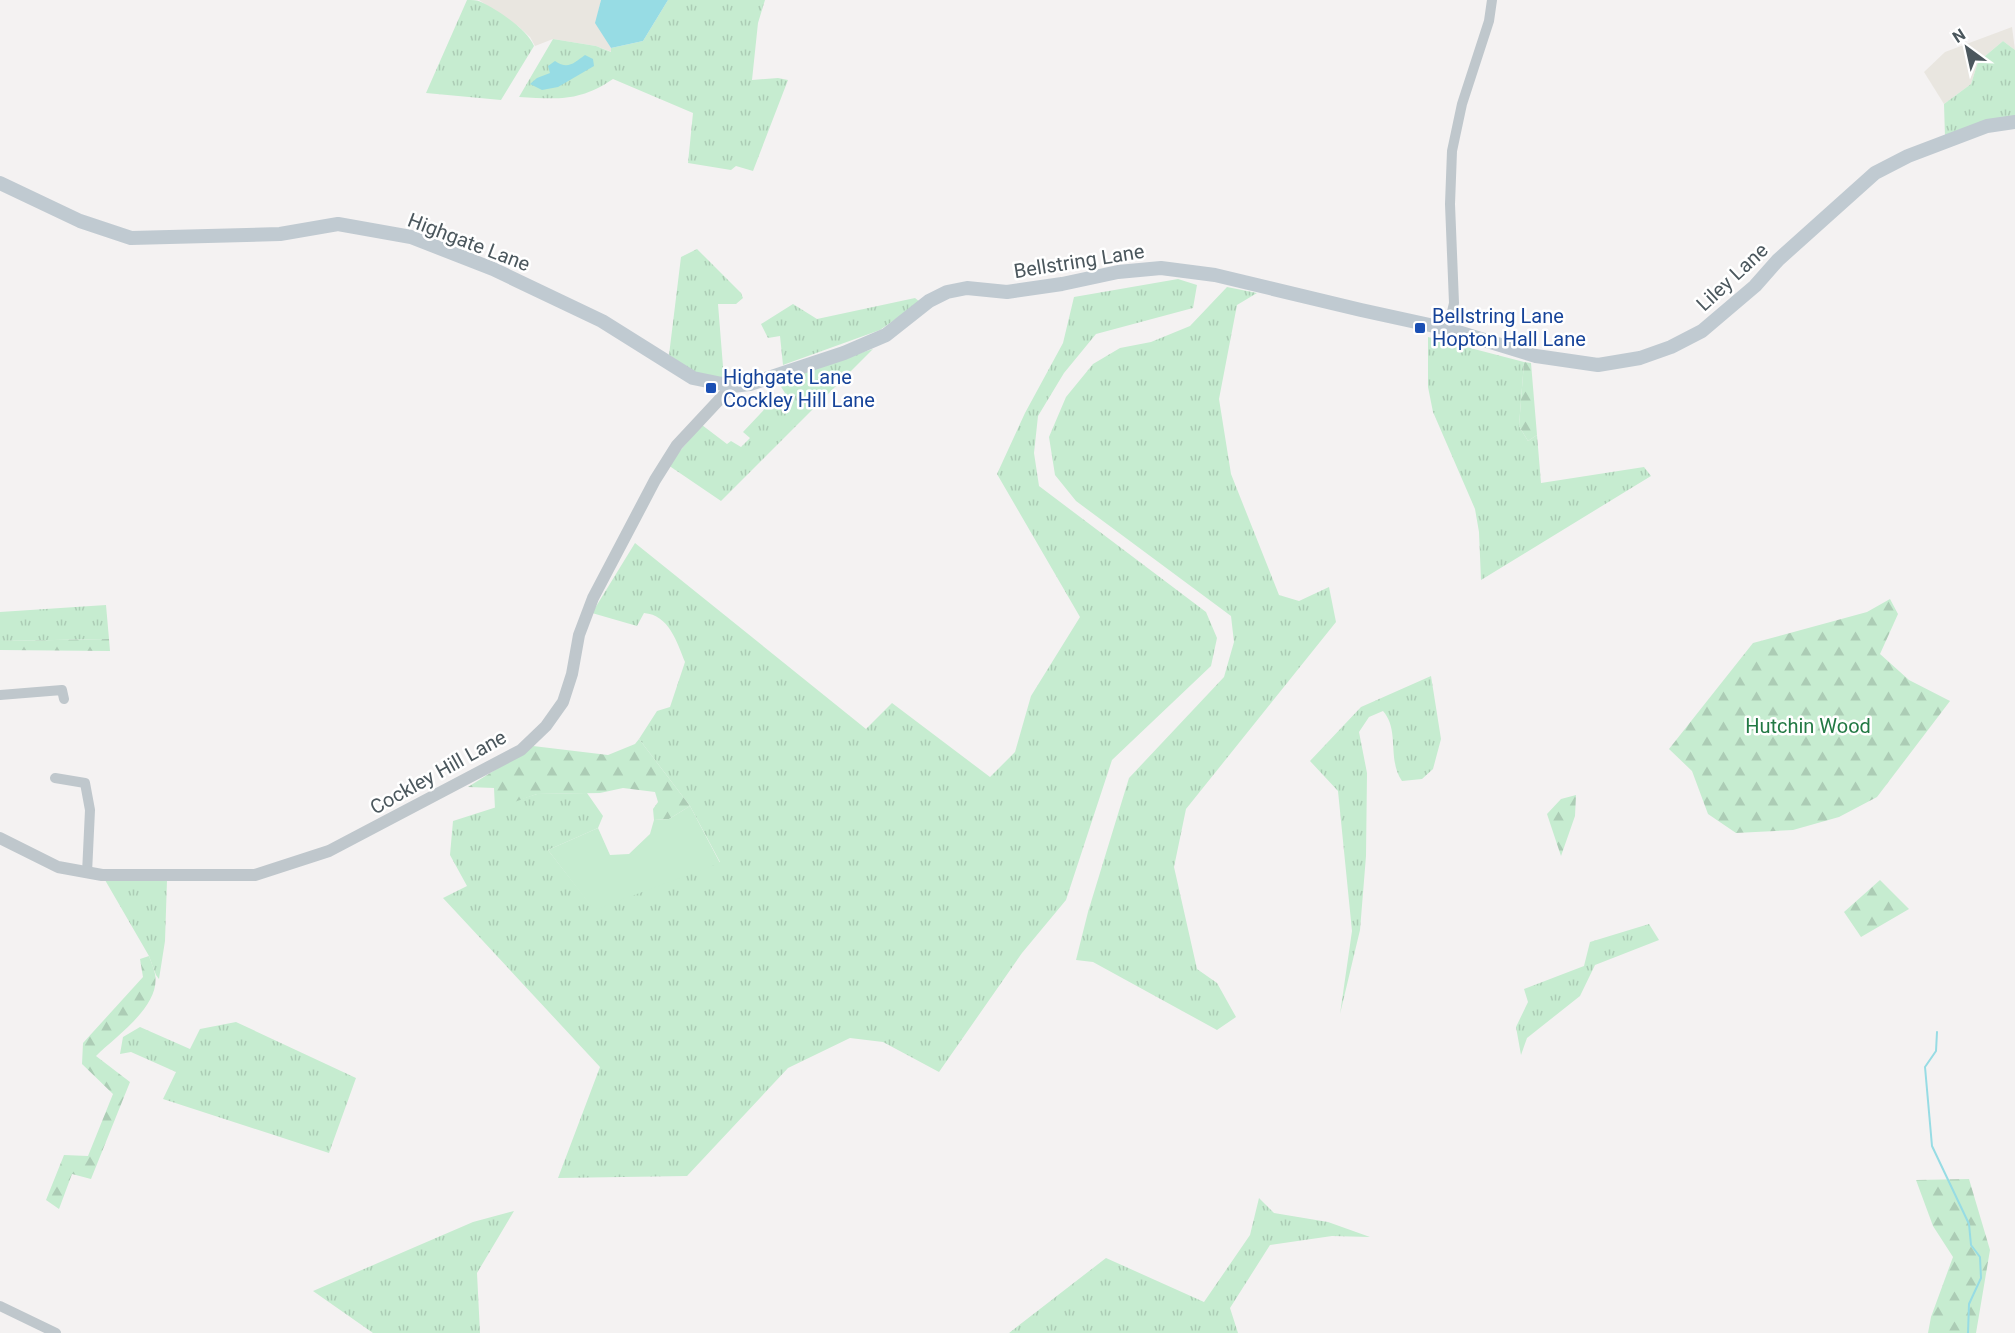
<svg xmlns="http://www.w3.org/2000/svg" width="2015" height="1333" font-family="Roboto,sans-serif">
<defs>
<pattern id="grass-tufts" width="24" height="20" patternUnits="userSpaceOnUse" patternTransform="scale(1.5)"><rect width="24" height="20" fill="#c6ecd0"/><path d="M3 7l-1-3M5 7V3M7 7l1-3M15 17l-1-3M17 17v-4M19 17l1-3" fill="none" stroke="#acccb5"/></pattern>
<pattern id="forest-firs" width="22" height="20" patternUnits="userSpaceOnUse" patternTransform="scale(1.5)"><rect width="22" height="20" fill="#c6ecd0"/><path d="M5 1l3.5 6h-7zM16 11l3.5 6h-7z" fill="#acccb5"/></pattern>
</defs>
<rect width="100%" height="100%" fill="#f4f2f2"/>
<!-- commercial -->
<path fill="#e9e6e0" d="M479,0H601L596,23L611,48L612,52L596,46L553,39L535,46L530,37L518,26Z
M2012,27L2015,50L2003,41L1978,62L1971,84L1944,104L1924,72L1945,52Z"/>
<!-- grass -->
<path fill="url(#grass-tufts)" d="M467,0C472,0 477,0 481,2C498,10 527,29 534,46L501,100L426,93Z
M668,0H765L758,23L752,80L778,78L788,80L753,171L736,166L731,170L688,163L693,113L613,79C579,102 558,99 519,97L553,39L596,46L611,52V48L643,41Z
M2003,41L2015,50V117L1945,137L1944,104L1971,84L1978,62Z
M697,249L741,293L743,298L736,304H718L724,379L696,373L669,355L681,257Z
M1178,279L1197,285L1193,308L1096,334L1064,373L1038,416L1034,453L1039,486L1206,612L1217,638L1211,666L1112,760L1066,900L1022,953L939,1072L883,1042L850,1038L788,1068L687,1176L558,1178L600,1067L443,898L467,886L450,855L453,821L537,794L587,793L603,816L598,828L548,850L594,909L720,862L690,806L639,739L657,711L670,707L685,662C677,642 669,615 644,613L637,626L592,613L635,543L866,729L892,703L990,777L1015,752L1031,696L1080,617L997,474L1025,413L1063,343L1074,297Z
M1227,287L1257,293L1237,305L1219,399L1231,474L1279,595L1299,601L1329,587L1336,622L1186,809L1174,867L1197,969L1217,983L1236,1017L1217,1030L1093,962L1076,960L1088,912L1129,778L1224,677L1234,642L1231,616L1076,501L1055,475L1049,437L1066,397L1093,364L1120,348L1151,342L1190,326Z
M915,298L920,302L880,330L783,365L780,336L768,338L761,324L793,304L817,319Z
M1428,337L1524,362L1519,426L1528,441L1537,435L1541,483L1644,467L1651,476L1481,580L1479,532L1475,509L1433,412L1428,387Z
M873,349L721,501L668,465L702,425L727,444L731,441L741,447L750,438L743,432L775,398L785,393L776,379Z
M106,605L109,639L0,641V612Z
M1431,676L1441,739L1433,769L1422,779L1402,781C1387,760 1400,730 1383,711L1369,717L1359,732L1367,773L1366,856L1360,930L1340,1014L1352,931L1338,791L1310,761L1361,707Z
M105,880H167L165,941L159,979L156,975L149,956Z
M1649,924L1659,940L1595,965L1580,996L1527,1038L1521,1055L1516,1027L1528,1002L1524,989L1584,966L1590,942Z
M236,1022L356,1078L329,1153L163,1099L176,1072L131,1052L120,1054L123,1037L140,1027L190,1049L200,1029Z
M1259,1198L1274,1213L1328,1222L1370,1237L1332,1236L1270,1245L1230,1308L1238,1333H1009L1106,1258L1204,1302L1250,1235Z
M514,1211L477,1273L480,1333H373L313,1291L473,1222Z"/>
<!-- forest -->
<path fill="url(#forest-firs)" d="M1524,362L1531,363L1537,435L1528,441L1519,426Z
M1890,599L1898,614L1880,654L1909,680L1950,701L1877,797L1839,817L1793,830L1736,833L1708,814L1692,771L1669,749L1753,643L1867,612Z
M109,639L110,651L0,650V641Z
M639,739L690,806L669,819L654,820L653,809L658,802L655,792L623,788L600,793L537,794L495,809L494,788L468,787L533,746L608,755L635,744Z
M1576,795L1575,816L1561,856L1547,814L1561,799Z
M1880,880L1909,909L1861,937L1844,912Z
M149,956C151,962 154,968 155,974C161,1006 116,1036 96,1056L130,1082L91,1179L72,1174L59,1209L46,1200L64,1155L88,1156L113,1094L82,1064L83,1043L143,977L140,959Z
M1969,1179L1990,1250L1976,1333H1928L1931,1317L1953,1257L1933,1226L1916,1180Z"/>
<!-- garden -->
<path fill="#c6ecd0" d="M690,806L720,863L594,910L548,850L598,828L610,855L629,854L650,834L654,820L669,819Z"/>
<!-- water -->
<path fill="#97dce4" d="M601,0H668L643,41L611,48L595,23Z
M585,55L593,59L594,66L558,87L542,90L530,84L537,78L550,73L548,66L555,61C568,70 574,63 585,55Z"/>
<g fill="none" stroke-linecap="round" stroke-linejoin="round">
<!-- stream -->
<path stroke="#97dce4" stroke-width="2" d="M1937,1032L1936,1051L1925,1067L1932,1146L1969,1224L1971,1245L1980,1257L1981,1278L1969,1304L1968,1333"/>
<!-- minor -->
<path stroke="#bfc7cc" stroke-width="10" d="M1448,329L1454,303L1450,204L1452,151L1462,104L1489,21L1492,0
M0,695L62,690L64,699
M55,778L85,783L90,810L87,873
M0,1306L56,1333"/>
<!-- tertiary -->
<path stroke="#bfc7cc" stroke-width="12" d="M0,838L58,867L102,875H255L329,851L521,750L546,726L563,702L572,674L579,635L593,598L655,480L677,445L732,386"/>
<!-- secondary -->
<path stroke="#c0cad1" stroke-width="14" d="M0,183L80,221L131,238L280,234L338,224L411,237L493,269L602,321L693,378L732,386L750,384L844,353L886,335L929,301L947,292L967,288L1007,292L1062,284L1118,272L1161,268L1215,275L1361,310L1448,329L1536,356L1598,365L1640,358L1671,347L1702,331L1755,286L1778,260L1875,173L1908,156L1987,126L2015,122"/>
</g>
<!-- markers -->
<g fill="#1a4fb4" stroke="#fff" stroke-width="2">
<rect x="1414" y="322" width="12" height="12" rx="3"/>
<rect x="705" y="382" width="12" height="12" rx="3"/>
</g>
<g text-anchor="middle" stroke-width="5" stroke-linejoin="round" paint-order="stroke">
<!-- street labels -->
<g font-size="20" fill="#4b575d" stroke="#fff">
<text transform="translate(469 242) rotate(21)" y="7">Highgate Lane</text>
<text transform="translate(1079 261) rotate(-9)" y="7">Bellstring Lane</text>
<text transform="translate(1732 277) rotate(-43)" y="7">Liley Lane</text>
<text transform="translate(438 772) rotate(-29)" y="7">Cockley Hill Lane</text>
</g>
<!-- transit labels -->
<g font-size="20" fill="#164399" stroke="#fff" text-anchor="start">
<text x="1432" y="323">Bellstring Lane<tspan x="1432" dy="23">Hopton Hall Lane</tspan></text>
<text x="723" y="384">Highgate Lane<tspan x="723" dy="23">Cockley Hill Lane</tspan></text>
</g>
<!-- park labels -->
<g font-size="20" fill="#227944" stroke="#fff">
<text x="1808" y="733">Hutchin Wood</text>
</g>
</g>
<!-- north arrow -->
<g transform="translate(1967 48) rotate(327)" stroke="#ffffff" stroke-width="4.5" paint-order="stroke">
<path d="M0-4.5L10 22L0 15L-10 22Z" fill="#4b575d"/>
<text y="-9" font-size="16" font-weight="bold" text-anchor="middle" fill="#4b575d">N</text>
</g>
</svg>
